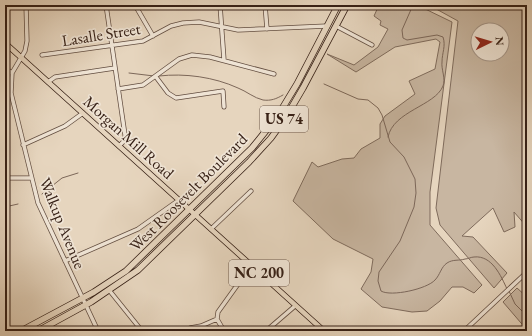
<svg xmlns="http://www.w3.org/2000/svg" width="532" height="336" font-family="'EB Garamond',serif">
<rect width="100%" height="100%" fill="#e6d5be"/>
<filter id="stains"><feTurbulence type="fractalNoise" baseFrequency=".005" numOctaves="4"/><feColorMatrix values="0 0 0 0 .2 0 0 0 0 .09 0 0 0 0 .02 0 0 0 .5 -.17"/></filter>
<radialGradient id="worn" r=".72"><stop offset=".6" stop-color="#630" stop-opacity="0"/><stop offset="1" stop-color="#630" stop-opacity=".3"/></radialGradient>
<!-- green -->
<path fill="#c8b6a1" stroke="#7f6b5c" fill-rule="evenodd" d="M379,5H417L452,22L430,192V225L482,285L474,293L463,287H452L440,301L427,311L412,312L382,307L361,289L371,272L373,259L333,239L293,201L312,162L318,167L342,159L354,158L361,149L380,138V124L385,116L415,94L409,81L435,69L440,42L436,39L395,47L356,72L327,54L354,65L378,47L388,29L380,25L381,21L374,16Z
M429,5H527V227L514,212L515,227L504,232L493,208L462,236L473,237L507,273L494,288L440,225L436,208L458,21ZM478,30H502V54H478Z
M517,288L527,297V330L503,302Z"/>
<g fill="none" stroke-linecap="round" stroke-linejoin="round">
<!-- stream -->
<path stroke="#7c6759" stroke-width="1" d="M129,73L154,76
M159,76C185,73 214,77 238,88C246,91 254,98 263,100C271,101 276,99 283,95
M324,84L358,99L368,100L378,108L382,115L390,142L404,157L415,179L416,193L414,207L400,241L379,272L378,281L381,291C391,297 427,289 435,280C440,275 441,267 447,263C453,259 459,261 465,259C468,259 471,257 474,257C492,255 501,276 507,289
M388,137C393,111 435,106 443,86C446,79 441,69 442,62C442,53 446,46 443,37L437,35L407,40L403,38L402,30L413,5
M42,194L62,178L78,173
M5,207L18,204
M509,291L515,304L527,316"/>
<!-- minor casing -->
<g stroke="#624d40" stroke-width="5">
<path id="minor" d="M26,5L27,41L25,51L12,73L11,93L38,203L98,331
M106,5L125,135V140L119,146
M135,5L153,36
M220,5L224,60
M265,5L267,29
M336,26L372,45
M42,55L143,41L171,26L183,23L199,22L238,30L327,26
M5,68L12,73
M156,77L168,93L176,98L223,91L224,107
M48,82L55,77L115,68
M118,89L143,85L179,59L192,55L210,57L274,74
M23,145L65,126L83,113
M5,178H31
M211,229L251,191
M65,261L138,229L179,200
M109,290L142,331
M217,319L218,312L251,266
M217,319L224,331
M190,328L201,326L217,319
M266,331L295,306
M464,331L527,272"/>
</g>
<!-- major casing -->
<g stroke="#362016" stroke-width="6">
<path id="major" d="M5,43L324,331"/>
</g>
<!-- highway casing -->
<g stroke="#362016" stroke-width="7">
<path id="highway" d="M21,331L94,292L126,271L252,148L277,117L297,84L338,5
M38,331L91,302L138,270L249,162L271,138L286,117L303,88L347,5"/>
</g>
<!-- minor -->
<use href="#minor" stroke="#efe4d5" stroke-width="3.5"/>
<!-- major -->
<use href="#major" stroke="#e6d5be" stroke-width="4.5"/>
<!-- highway -->
<use href="#highway" stroke="#e6d5be" stroke-width="5.5"/>
</g>
<g text-anchor="middle" stroke-width="3.5" stroke-linejoin="round" paint-order="stroke">
<!-- shield labels -->
<g fill="#efe4d5" stroke="#6e5b4f" stroke-width="1">
<rect x="260" y="106" width="48" height="26" rx="3"/>
<rect x="229" y="260" width="60" height="26" rx="3"/>
</g>
<g font-size="15" font-weight="bold" fill="#362016">
<text x="284" y="124">US 74</text>
<text x="259" y="278">NC 200</text>
</g>
<!-- street labels -->
<g font-size="16" fill="#362016" stroke="#efe4d5">
<text transform="translate(101 34) rotate(-9)" y="6">Lasalle Street</text>
<text transform="translate(129 137) rotate(42)" y="6">Morgan Mill Road</text>
<text transform="translate(188 192) rotate(-45)" y="6">West Roosevelt Boulevard</text>
<text transform="translate(63 223) rotate(68)" y="6">Walkup Avenue</text>
</g>
</g>
<!-- margin -->
<rect width="532" height="336" fill="none" stroke="#e6d5be" stroke-width="20"/>
<rect x="6" y="6" width="520" height="324" fill="none" stroke="#362016" stroke-width="2"/>
<rect x="10" y="10" width="512" height="316" fill="none" stroke="#362016"/>
<!-- north arrow -->
<g transform="translate(490 42) rotate(85)"><circle r="19" fill="#efe4d5" stroke="#a59689"/>
<path d="M0-3L7 15L0 10L-7 15Z" fill="#8f2418"/>
<text y="-6" font-size="11" font-weight="bold" text-anchor="middle" fill="#362016">N</text>
</g>
<rect width="100%" height="100%" filter="url(#stains)"/>
<rect width="100%" height="100%" fill="url(#worn)"/>
</svg>
